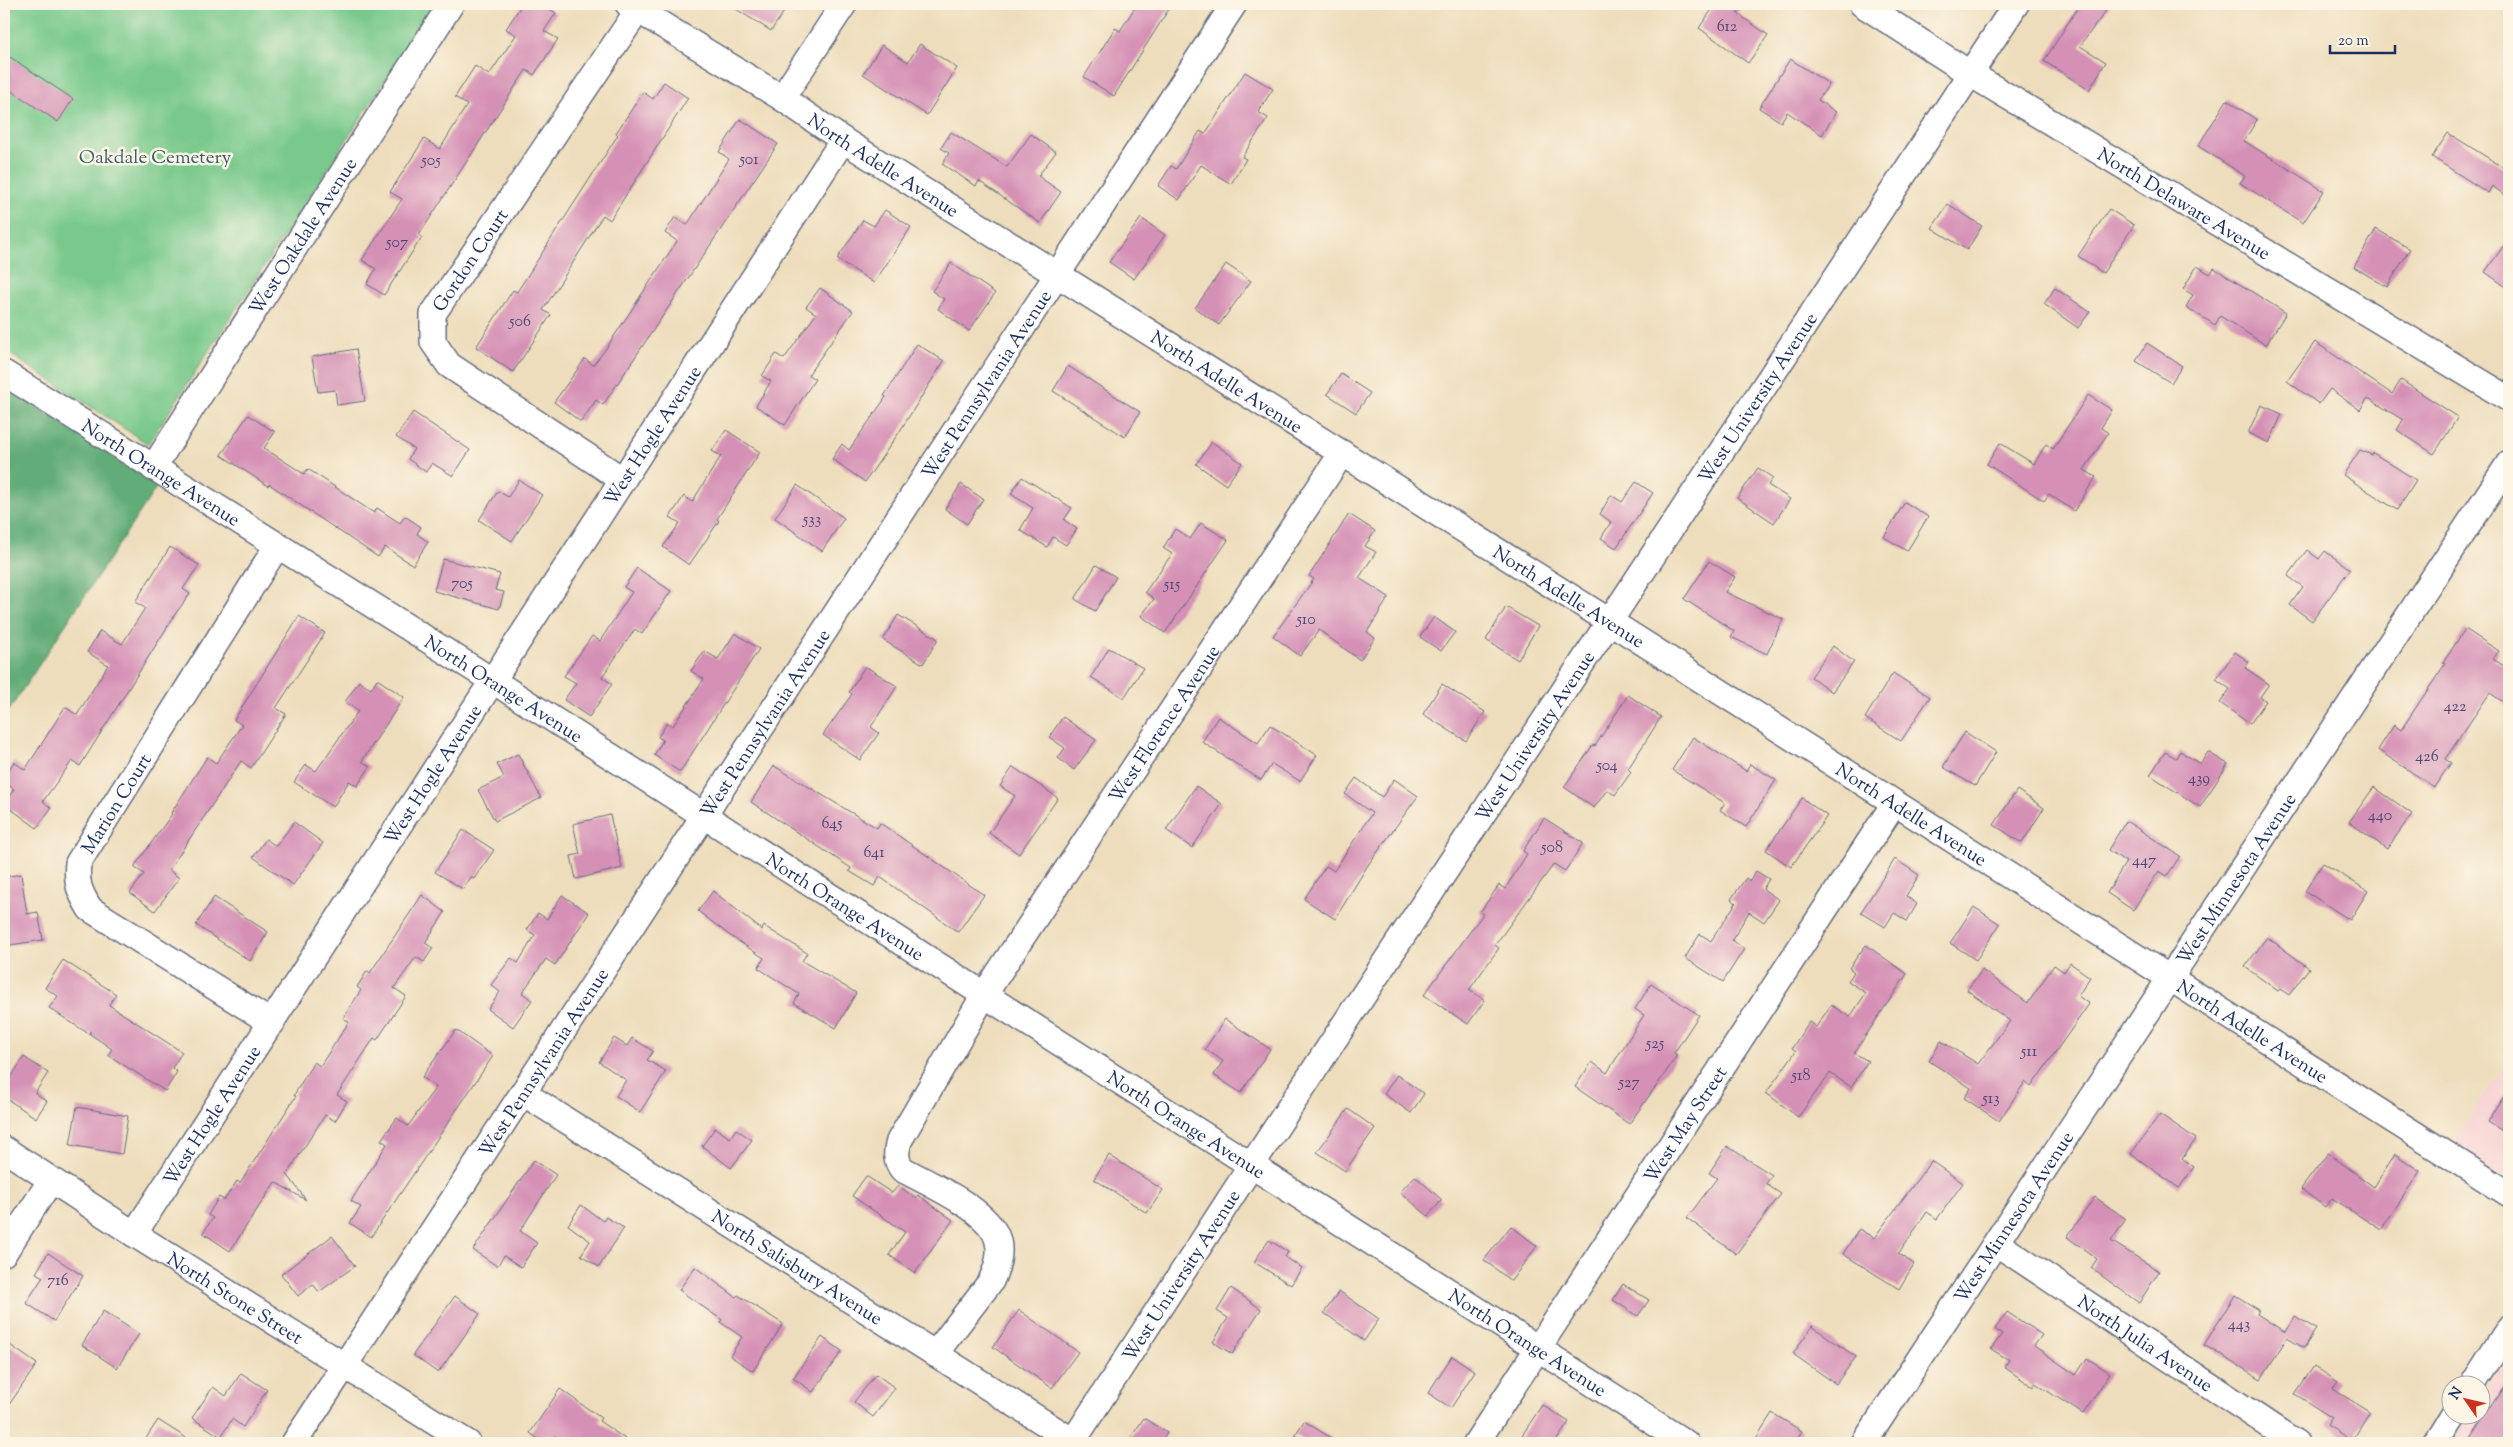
<svg xmlns="http://www.w3.org/2000/svg" width="2513" height="1447" font-family="'Sorts Mill Goudy',serif">
<rect width="100%" height="100%" fill="#fcf5e5"/>
<filter id="ink" filterUnits="userSpaceOnUse"><feTurbulence type="fractalNoise" baseFrequency=".02" numOctaves="2"/><feDisplacementMap in="SourceGraphic" scale="10" xChannelSelector="R" yChannelSelector="G"/><feConvolveMatrix kernelMatrix="1 2 1 2 8 2 1 2 1" color-interpolation-filters="sRGB"/></filter>
<filter id="wash" filterUnits="userSpaceOnUse"><feTurbulence type="fractalNoise" baseFrequency=".0096" numOctaves="4" result="noise"/><feDisplacementMap in="SourceGraphic" scale="20" xChannelSelector="R" yChannelSelector="G"/><feGaussianBlur stdDeviation="1.12" result="paint"/><feColorMatrix in="noise" values="0 0 0 0 0 0 0 0 0 0 0 0 0 0 0 0 0 1.4 0 .05"/><feComposite in="paint" operator="in"/></filter>
<g filter="url(#wash)">
<rect width="100%" height="100%" fill="#eeddbc"/>
<!-- built -->
<path fill="#f7cfd3" d="M2509,1060V1181L2452,1145Z
M2509,1352V1443H2451L2469,1415L2480,1414L2481,1397Z"/>
<!-- green -->
<path fill="#78c98b" stroke="#4a7c74" d="M4,4H435L148,444L4,350Z"/>
<!-- forest -->
<path fill="#62ad77" stroke="#3e6e6a" d="M4,386L158,485L4,718Z"/>
<g id="blocks">
<!-- building -->
<path fill="#d590b5" d="M522,4H541L556,13L544,31L558,39L534,75L526,70L419,235L422,237L384,295L367,284L376,269L362,260L402,199L390,192L424,139L440,149L467,105L455,97L475,66L489,75L516,35L506,29Z
M728,4H789L771,31Z
M1137,4H1172L1114,96L1084,77L1115,28L1120,31Z
M1716,4H1743L1737,13L1768,35L1748,63L1699,28Z
M2080,4H2111L2080,46L2106,62L2089,90L2044,61Z
M920,44L957,68L927,115L863,74L882,45L908,62Z
M4,53L73,99L58,122L4,86Z
M1790,59L1829,84L1818,100L1836,112L1822,135L1787,112L1781,122L1759,108Z
M1245,72L1273,89L1258,112L1268,118L1242,157L1246,159L1231,184L1201,165L1179,200L1158,186L1171,166L1176,169L1200,131L1205,134Z
M664,82L688,98L610,220L603,215L543,310L551,315L513,372L476,347L513,290L517,292L618,135L616,133L643,92L653,99Z
M2227,100L2257,120L2244,141L2324,191L2303,223L2240,183L2245,176L2198,146Z
M740,119L778,144L603,405L596,400L581,422L554,402L585,359L593,365L605,350L677,241L665,233L675,217L687,225L729,159L719,152Z
M951,132L1007,167L1031,134L1056,152L1038,176L1061,192L1040,223L979,181L976,186L942,164L949,153L941,148Z
M2448,133L2509,171V198L2492,186L2488,193L2432,157Z
M1948,204L1982,226L1967,250L1932,228Z
M2109,209L2134,225L2103,273L2078,256Z
M885,210L911,227L874,283L837,259L863,220L874,226Z
M1141,218L1165,235L1134,279L1109,262Z
M2376,229L2410,249L2387,287L2354,267Z
M2509,238V289L2485,272Z
M951,263L995,293L969,331L938,309L944,299L932,291Z
M1226,264L1251,281L1219,325L1195,308Z
M2197,266L2210,274L2214,268L2286,313L2266,345L2220,316L2215,325L2186,307L2193,295L2183,289Z
M820,288L853,311L808,375L815,379L785,425L756,406L771,381L762,376L776,354L784,359L816,314L806,307Z
M2055,288L2090,312L2078,328L2044,304Z
M2315,342L2392,394L2401,380L2458,417L2434,454L2397,430L2403,420L2368,398L2360,410L2330,389L2319,404L2287,381Z
M2147,343L2182,366L2171,383L2136,361Z
M917,344L944,361L898,434L865,482L832,459L842,444L849,450L886,397L884,396Z
M356,349L365,401L337,405L335,390L318,392L312,357Z
M1068,366L1140,412L1125,437L1053,391Z
M1341,374L1370,393L1356,413L1327,394Z
M2088,395L2112,410L2101,428L2108,433L2084,470L2096,477L2074,511L2049,494L2044,501L1987,464L2000,443L2034,464L2046,444L2053,449Z
M2261,405L2282,414L2269,443L2248,433Z
M413,412L470,450L453,476L432,463L426,472L408,459L414,449L396,437Z
M248,415L275,432L264,448L304,474L308,469L374,513L377,508L400,523L405,516L421,527L417,534L428,542L413,565L385,547L378,557L269,484L268,486L221,455Z
M726,430L760,452L717,519L719,521L689,565L663,547L680,523L670,517L684,496L692,502L721,456L712,451Z
M1212,442L1242,463L1226,485L1196,464Z
M2360,450L2372,455L2373,453L2416,480L2397,510L2343,475Z
M1758,468L1773,478L1768,485L1790,499L1774,523L1737,498Z
M1022,477L1072,508L1064,520L1077,529L1066,545L1053,537L1047,547L1020,530L1033,508L1011,494Z
M519,480L542,495L512,541L479,520L498,491L508,497Z
M1636,482L1653,493L1616,548L1601,538L1611,522L1600,514L1611,495L1622,502Z
M961,484L983,499L967,524L945,509Z
M797,485L844,518L822,551L775,518Z
M1905,502L1928,517L1907,551L1884,537Z
M1349,514L1375,531L1365,546L1376,552L1359,578L1389,597L1367,632L1375,638L1360,660L1319,630L1300,656L1273,636L1314,579L1309,576Z
M1201,523L1228,540L1165,633L1141,616L1154,599L1145,592L1172,554L1163,548L1175,529L1190,539Z
M170,547L199,565L183,589L190,594L176,613L80,766L72,761L43,801L51,808L37,828L4,804L14,789L4,782V777L14,762L25,770L65,707L77,715L108,665L87,652L100,631L122,644L145,608L135,602Z
M2307,550L2319,559L2325,551L2350,569L2312,621L2290,605L2303,587L2288,576Z
M443,559L500,574L495,590L504,592L499,609L434,591Z
M1709,561L1735,577L1725,592L1783,619L1767,654L1731,637L1734,631L1684,599Z
M1096,565L1116,577L1095,611L1075,599Z
M637,568L671,591L642,634L635,629L602,677L612,684L589,717L564,700L576,683L564,676L592,636L600,641L632,592L624,587Z
M1506,607L1538,626L1518,660L1486,640Z
M898,615L938,639L923,664L883,640Z
M299,616L325,633L276,708L286,714L251,768L241,761L169,870L179,878L155,911L130,893L144,874L134,867L172,814L171,813L207,757L216,763L242,725L234,720Z
M1434,617L1455,632L1441,651L1420,637Z
M2465,629L2499,651L2493,659L2509,669V706L2490,693L2445,759L2451,763L2434,787L2378,750L2394,725L2401,730L2445,664L2443,663Z
M735,633L759,649L680,772L654,755L663,740L658,737L667,723L673,726L704,679L691,671L704,651L718,659Z
M1833,646L1854,662L1832,692L1811,677Z
M1109,648L1143,668L1124,698L1091,677Z
M2235,652L2249,662L2245,668L2269,684L2260,697L2266,701L2250,724L2220,703L2230,689L2216,679Z
M865,666L897,686L871,727L879,733L860,760L823,735L852,694L849,692Z
M1893,673L1930,697L1901,741L1865,718Z
M377,679L404,697L362,761L370,767L357,786L349,781L333,807L294,782L306,765L316,771L358,711L345,702L359,681L371,689Z
M1442,684L1485,712L1466,741L1423,714Z
M1628,695L1661,717L1628,769L1631,772L1615,795L1607,790L1594,808L1564,787L1593,745L1595,746Z
M1063,717L1096,740L1074,770L1058,758L1065,748L1049,737Z
M1218,717L1258,743L1270,725L1317,755L1300,781L1272,764L1261,780L1202,742Z
M1965,732L1996,752L1975,786L1943,767Z
M1693,737L1746,771L1750,764L1776,780L1746,827L1720,810L1725,803L1672,770Z
M2180,751L2200,764L2208,752L2228,764L2200,807L2150,775L2165,752L2176,758Z
M518,754L541,798L495,821L478,790L504,777L497,764Z
M774,766L877,828L880,823L984,895L958,932L880,877L874,886L849,871L851,868L751,802Z
M1013,767L1058,798L1019,854L989,833L1015,796L1000,786Z
M1356,778L1382,797L1394,779L1418,796L1368,865L1335,919L1304,899L1326,866L1334,871L1372,813L1345,794Z
M1196,786L1222,804L1192,848L1166,830Z
M2374,787L2412,814L2387,849L2349,822Z
M2017,790L2044,808L2022,843L1994,825Z
M1802,798L1827,816L1791,867L1766,850Z
M610,815L622,868L576,879L571,856L580,854L573,824Z
M1544,818L1583,843L1565,871L1554,864L1495,945L1499,948L1469,990L1485,1000L1468,1024L1424,995L1483,914L1480,912L1499,885L1505,889L1527,854L1523,851Z
M2126,821L2180,856L2167,876L2159,871L2133,910L2107,893L2126,862L2108,850Z
M294,822L323,843L293,885L253,857L266,839L276,846Z
M463,830L494,850L474,879L471,877L463,889L435,872Z
M1895,859L1919,875L1906,896L1917,904L1907,921L1894,913L1885,927L1861,912Z
M2323,863L2368,891L2350,920L2305,891Z
M1756,871L1769,879L1763,889L1779,900L1764,922L1749,912L1732,940L1744,949L1723,982L1685,958L1700,934L1711,941L1736,903L1731,899L1746,878L1750,881Z
M21,874L27,914L38,912L43,940L4,946V877Z
M713,891L762,930L764,926L807,953L802,961L856,993L836,1028L794,1003L799,994L758,968L764,958L729,935L698,911Z
M422,895L445,912L425,943L433,948L424,962L416,957L394,988L406,996L377,1040L374,1038L337,1095L347,1101L335,1121L325,1115L287,1174L306,1200L275,1182L230,1251L203,1233L213,1218L208,1215L219,1197L224,1200L237,1181L240,1183L296,1096L294,1095L314,1062L320,1066L349,1022L343,1018L361,990L357,987L367,971L370,973Z
M562,895L589,913L555,965L546,959L522,993L532,1000L513,1027L488,1009L500,992L491,985L511,958L518,963L535,935L527,930L538,913L547,919Z
M214,897L268,932L250,961L196,925Z
M1974,907L2000,924L1976,960L1950,943Z
M2267,937L2309,968L2289,995L2280,989L2278,991L2245,967Z
M1866,945L1907,974L1854,1053L1868,1061L1851,1087L1830,1073L1798,1117L1766,1093L1796,1051L1792,1048L1809,1022L1816,1027L1831,1005L1850,1017L1866,993L1848,981L1854,972L1849,968Z
M63,960L116,994L109,1005L182,1052L172,1068L177,1072L165,1091L108,1055L112,1049L90,1034V1031L89,1034L49,1008L58,996L45,988Z
M2070,963L2090,977L2078,996L2089,1004L2031,1087L2025,1082L1999,1121L1964,1098L1971,1088L1929,1061L1941,1041L1978,1064L2010,1021L1967,990L1982,970L2028,1003L2054,965L2064,972Z
M1651,984L1699,1015L1674,1053L1677,1055L1662,1078L1629,1124L1575,1087L1592,1062L1607,1073L1644,1015L1635,1009Z
M1225,1019L1270,1049L1241,1093L1214,1075L1223,1061L1205,1049Z
M456,1030L493,1056L371,1237L350,1223L361,1207L351,1201L387,1144L381,1140L397,1118L408,1126L436,1087L422,1077Z
M614,1038L627,1046L632,1038L653,1051L647,1060L666,1071L640,1112L616,1096L626,1080L599,1062Z
M24,1057L48,1073L35,1093L47,1101L36,1118L4,1097V1088Z
M1397,1075L1424,1094L1411,1113L1384,1094Z
M2509,1088V1135L2488,1122Z
M77,1107L128,1116L122,1154L70,1145Z
M1348,1109L1375,1128L1345,1171L1317,1152Z
M2160,1114L2196,1139L2182,1159L2194,1167L2179,1188L2131,1154Z
M715,1128L730,1138L736,1129L752,1140L731,1168L702,1146Z
M1727,1146L1772,1175L1766,1184L1781,1194L1736,1254L1687,1218L1717,1178L1709,1173Z
M2328,1153L2374,1187L2395,1154L2420,1171L2381,1230L2332,1198L2325,1207L2301,1189Z
M1109,1155L1163,1190L1147,1213L1094,1179Z
M534,1160L556,1175L520,1231L537,1243L521,1267L504,1256L497,1266L473,1250Z
M1931,1161L1963,1183L1937,1219L1927,1212L1898,1254L1914,1264L1899,1289L1843,1254L1859,1229L1874,1238Z
M866,1176L892,1193L898,1186L916,1198L918,1195L953,1220L915,1273L889,1255L905,1232L852,1196Z
M1415,1176L1442,1200L1428,1216L1400,1192Z
M2095,1197L2126,1219L2111,1241L2159,1271L2139,1303L2091,1268L2097,1259L2067,1237Z
M581,1205L603,1221L606,1217L624,1228L599,1267L581,1255L590,1241L568,1225Z
M1511,1226L1537,1246L1511,1281L1484,1260Z
M332,1236L355,1266L319,1292L313,1284L298,1296L281,1274Z
M1269,1240L1288,1252L1285,1257L1302,1268L1291,1285L1254,1262Z
M48,1253L83,1276L54,1321L26,1303L43,1277L36,1273Z
M695,1267L736,1297L738,1295L783,1324L753,1371L730,1356L742,1337L720,1322L722,1320L679,1290Z
M1623,1284L1649,1300L1638,1316L1613,1300Z
M1231,1288L1261,1309L1232,1354L1213,1342L1228,1318L1217,1311Z
M1339,1291L1379,1319L1364,1341L1324,1313Z
M2235,1295L2259,1310L2257,1314L2285,1332L2295,1316L2316,1329L2304,1348L2287,1338L2261,1379L2204,1345Z
M455,1296L480,1314L438,1373L413,1355Z
M1019,1310L1078,1352L1052,1388L993,1347Z
M103,1311L139,1334L117,1368L82,1345Z
M2007,1312L2042,1335L2034,1346L2076,1375L2087,1358L2110,1373L2083,1414L2035,1383L2033,1387L2004,1367L2009,1360L1991,1349L2002,1334L1995,1329Z
M1812,1326L1856,1357L1836,1384L1793,1354Z
M822,1337L842,1351L813,1392L793,1378Z
M10,1345L37,1364L4,1412V1354Z
M1452,1356L1475,1371L1451,1408L1428,1393Z
M2314,1366L2338,1382L2333,1389L2370,1412L2352,1441L2327,1425L2332,1418L2295,1394Z
M241,1373L267,1390L243,1427L232,1419L221,1437L192,1418L213,1387L226,1396Z
M876,1374L895,1388L873,1417L854,1402Z
M2509,1380V1443H2468Z
M560,1389L601,1418L599,1421L631,1443H565L555,1436L550,1443H544L530,1433Z
M1542,1405L1569,1422L1555,1443H1517Z
M1772,1413L1802,1431L1794,1443H1753Z
M1144,1418L1167,1433L1160,1443H1127Z
M158,1420L194,1443H143Z
M1304,1421L1339,1443H1308L1295,1435Z"/>
</g>
</g>
<g filter="url(#ink)">
<use href="#blocks" fill-opacity="0" stroke="#656c7f" stroke-width="1"/>
<g fill="none" stroke-linecap="round" stroke-linejoin="round">
<!-- minor casing -->
<g stroke="#656c7f" stroke-width="28">
<g id="minor">
<path id="s1" d="M628,4L782,98L843,140L1609,621L2509,1194"/>
<path id="s2" d="M1862,4L1969,73L2509,399"/>
<path d="M782,98L844,4"/>
<path id="s3" d="M4,373L493,681L1686,1443"/>
<path id="s4" d="M153,468L451,4"/>
<path id="s5" d="M623,480L449,365L433,342V314L638,10"/>
<path id="s6" d="M272,1023L90,909C79,891 76,883 78,863L277,546"/>
<path id="s7" d="M523,1093L1073,1441"/>
<path id="s8" d="M4,1149L134,1234L468,1443"/>
<path id="s9" d="M134,1234L843,140"/>
<path id="s10" d="M1996,1243L2296,1443"/>
<path d="M4,1253L51,1180"/>
<path id="s11" d="M935,1354L991,1281C998,1266 1003,1248 995,1233C980,1206 929,1184 902,1169C895,1160 896,1152 899,1141L984,995L1342,453"/>
<path d="M2473,1384L2509,1328"/>
<path id="s12" d="M294,1443L1234,4"/>
<path id="s13" d="M1072,1443L1251,1166L2016,4"/>
<path id="s14" d="M1476,1443L1894,804"/>
<path id="s15" d="M1864,1443L2509,463"/>
<path d="M2436,1443L2454,1414"/>
</g>
</g>
<!-- minor -->
<use href="#minor" stroke="#fff" stroke-width="25"/>
</g>
</g>
<g text-anchor="middle" stroke-width="5" stroke-linejoin="round" paint-order="stroke">
<!-- number labels -->
<g font-size="16" fill="#4a4774">
<text x="1727" y="31">612</text>
<text x="749" y="164">501</text>
<text x="431" y="165">505</text>
<text x="397" y="247">507</text>
<text x="520" y="326">506</text>
<text x="812" y="524">533</text>
<text x="462" y="588">705</text>
<text x="1172" y="589">515</text>
<text x="1306" y="624">510</text>
<text x="2455" y="711">422</text>
<text x="2427" y="761">426</text>
<text x="1607" y="770">504</text>
<text x="2199" y="783">439</text>
<text x="2380" y="820">440</text>
<text x="832" y="828">645</text>
<text x="1552" y="852">508</text>
<text x="874" y="857">641</text>
<text x="2144" y="865">447</text>
<text x="1655" y="1048">525</text>
<text x="2029" y="1056">511</text>
<text x="1801" y="1080">518</text>
<text x="1629" y="1087">527</text>
<text x="1991" y="1103">513</text>
<text x="58" y="1285">716</text>
<text x="2239" y="1329">443</text>
</g>
<!-- park labels -->
<g font-size="19" fill="#375d6c" stroke="#fcf5e5">
<text x="155" y="163">Oakdale Cemetery</text>
</g>
<!-- street labels -->
<g font-size="19" fill="#1b2f5e" stroke="#fcf5e5">
<text dy="7" stroke="none"><textPath href="#s1" startOffset="302">North Adelle Avenue</textPath></text>
<text dy="7" stroke="none"><textPath href="#s2" startOffset="379">North Delaware Avenue</textPath></text>
<text dy="7" stroke="none"><textPath href="#s4" startOffset="276">West Oakdale Avenue</textPath></text>
<text dy="7" stroke="none"><textPath href="#s5" startOffset="330">Gordon Court</textPath></text>
<text dy="7" stroke="none"><textPath href="#s1" startOffset="708">North Adelle Avenue</textPath></text>
<text dy="7" stroke="none"><textPath href="#s12" startOffset="1265">West Pennsylvania Avenue</textPath></text>
<text dy="7" stroke="none"><textPath href="#s13" startOffset="1250">West University Avenue</textPath></text>
<text dy="7" stroke="none"><textPath href="#s9" startOffset="952">West Hogle Avenue</textPath></text>
<text dy="7" stroke="none"><textPath href="#s3" startOffset="186">North Orange Avenue</textPath></text>
<text dy="7" stroke="none"><textPath href="#s1" startOffset="1112">North Adelle Avenue</textPath></text>
<text dy="7" stroke="none"><textPath href="#s3" startOffset="591">North Orange Avenue</textPath></text>
<text dy="7" stroke="none"><textPath href="#s12" startOffset="860">West Pennsylvania Avenue</textPath></text>
<text dy="7" stroke="none"><textPath href="#s11" startOffset="780">West Florence Avenue</textPath></text>
<text dy="7" stroke="none"><textPath href="#s13" startOffset="845">West University Avenue</textPath></text>
<text dy="7" stroke="none"><textPath href="#s9" startOffset="548">West Hogle Avenue</textPath></text>
<text dy="7" stroke="none"><textPath href="#s6" startOffset="334">Marion Court</textPath></text>
<text dy="7" stroke="none"><textPath href="#s1" startOffset="1518">North Adelle Avenue</textPath></text>
<text dy="7" stroke="none"><textPath href="#s15" startOffset="676">West Minnesota Avenue</textPath></text>
<text dy="7" stroke="none"><textPath href="#s3" startOffset="996">North Orange Avenue</textPath></text>
<text dy="7" stroke="none"><textPath href="#s1" startOffset="1922">North Adelle Avenue</textPath></text>
<text dy="7" stroke="none"><textPath href="#s12" startOffset="455">West Pennsylvania Avenue</textPath></text>
<text dy="7" stroke="none"><textPath href="#s9" startOffset="142">West Hogle Avenue</textPath></text>
<text dy="7" stroke="none"><textPath href="#s14" startOffset="381">West May Street</textPath></text>
<text dy="7" stroke="none"><textPath href="#s3" startOffset="1401">North Orange Avenue</textPath></text>
<text dy="7" stroke="none"><textPath href="#s15" startOffset="271">West Minnesota Avenue</textPath></text>
<text dy="7" stroke="none"><textPath href="#s7" startOffset="325">North Salisbury Avenue</textPath></text>
<text dy="7" stroke="none"><textPath href="#s13" startOffset="200">West University Avenue</textPath></text>
<text dy="7" stroke="none"><textPath href="#s8" startOffset="275">North Stone Street</textPath></text>
<text dy="7" stroke="none"><textPath href="#s3" startOffset="1806">North Orange Avenue</textPath></text>
<text dy="7" stroke="none"><textPath href="#s10" startOffset="180">North Julia Avenue</textPath></text>
</g>
</g>
<!-- margin -->
<rect width="2513" height="1447" fill="none" stroke="#fcf5e5" stroke-width="20"/>
<!-- north arrow -->
<g transform="translate(2466 1400) rotate(304)"><circle r="24" fill="#fcf5e5" stroke="#a2a6af"/>
<path d="M0-4L9 19L0 12L-9 19Z" fill="#c8321e"/>
<text y="-8" font-size="14" font-weight="bold" text-anchor="middle" fill="#1b2f5e">N</text>
</g>
<!-- scale -->
<path d="M2330 45v8h65v-8" fill="none" stroke="#1b2f5e" stroke-width="2.5"/>
<text x="2338" y="45" font-size="15" fill="#1b2f5e" stroke="#fcf5e5" stroke-width="4" paint-order="stroke">20 m</text>
</svg>
